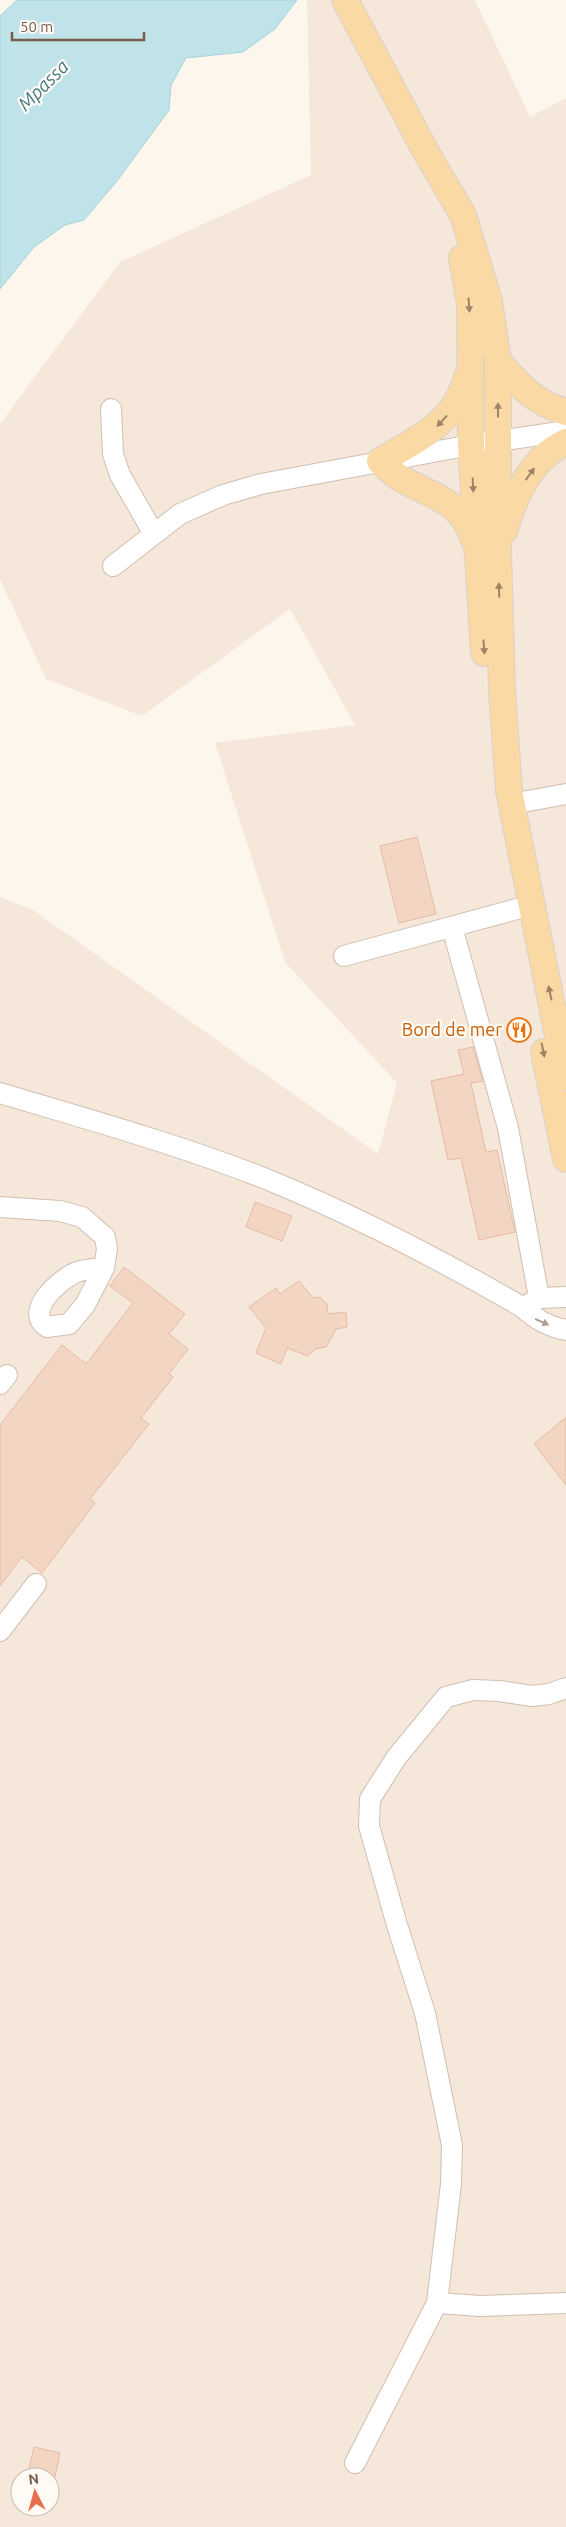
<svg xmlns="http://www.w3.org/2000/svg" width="566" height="2527" font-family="Ubuntu,sans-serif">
<rect width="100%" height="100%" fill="#fdf6ec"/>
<!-- residential -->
<path fill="#f5e8da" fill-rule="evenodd" d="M307,0H475L530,117L566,98V2527H0V897L33,910L378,1154L397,1083L285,962L215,743L355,725L290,609L142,716L46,679L0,579V424L120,262L311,175ZM20,2477H50V2507H20Z"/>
<!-- water -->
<path fill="#bfe3e8" stroke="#a5d3da" d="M17,0H297L275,29L243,52L186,58L171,85L169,110L117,181L84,220L65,225L34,247L0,289V16Z"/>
<!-- building -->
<path fill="#f3d5c3" stroke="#e6bba3" d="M417,837L436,914L399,923L380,846Z
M473,1047L483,1081L471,1083L486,1152L497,1150L515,1232L479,1240L461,1158L448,1160L431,1081L464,1074L458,1050Z
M255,1202L292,1216L282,1241L246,1227Z
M124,1267L185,1314L169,1334L188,1349L169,1374L173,1377L141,1418L149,1424L90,1499L95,1503L42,1573L22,1557L0,1586V1425L62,1345L86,1364L133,1303L110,1286Z
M299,1281L313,1298L320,1297L327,1304L328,1314L346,1312L347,1327L336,1329L326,1347L315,1349L308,1356L287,1348L281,1364L256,1353L266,1328L249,1307L276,1288L280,1294Z
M566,1417V1485L534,1444Z
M34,2447L60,2453L55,2477H27Z"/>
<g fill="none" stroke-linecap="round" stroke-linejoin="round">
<!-- minor casing -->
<g stroke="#d1beb0" stroke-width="22">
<path id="minor" d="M111,409L113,454L120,475L154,534
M113,566L180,514L223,495L261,484L471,445L566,431
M511,804L566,794
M452,927L508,1128L539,1298
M344,956L517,909
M0,1093C90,1120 184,1146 271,1181C358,1217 441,1260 522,1307C535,1319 548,1327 566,1330
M0,1207L60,1211L82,1217L105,1237L107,1249L104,1268L85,1305L69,1324L47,1327C23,1311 60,1279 77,1272C85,1269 95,1269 104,1268
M529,1304L539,1298L566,1297
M0,1384L7,1375
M0,1631L36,1584
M437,2303L480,2306L566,2303
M355,2463L437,2303L451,2184L452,2145L425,2013L397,1925L369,1826L370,1799L396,1758L446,1697L473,1690L499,1691L532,1696L549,1694L566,1688"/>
</g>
<!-- major casing -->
<g stroke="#dad1cd" stroke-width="28">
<path id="major" d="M345,0L426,152L463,215L489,301L498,361V551L502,690L509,791L566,1076
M462,258L470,304L471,445L484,653
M498,361C520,386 533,402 566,412
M467,377C455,423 418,439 380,461C385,466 391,472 397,476C430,497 461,498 474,540
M504,531C515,496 531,458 566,442
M544,1052L566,1159"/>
</g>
<!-- minor -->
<use href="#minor" stroke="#fff" stroke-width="20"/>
<!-- major -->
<use href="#major" stroke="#fbd9a5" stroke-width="26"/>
</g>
<!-- one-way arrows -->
<defs><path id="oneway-solid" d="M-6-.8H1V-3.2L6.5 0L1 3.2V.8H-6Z" transform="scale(1.25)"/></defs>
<g fill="#a18267">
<use href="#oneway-solid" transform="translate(469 305) rotate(86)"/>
<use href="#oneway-solid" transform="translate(498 410) rotate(-90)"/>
<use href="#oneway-solid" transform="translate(442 421) rotate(133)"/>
<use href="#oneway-solid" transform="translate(530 474) rotate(-54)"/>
<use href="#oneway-solid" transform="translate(473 485) rotate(87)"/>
<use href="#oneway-solid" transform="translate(499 590) rotate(-92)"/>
<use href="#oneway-solid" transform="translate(484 647) rotate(86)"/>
<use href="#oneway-solid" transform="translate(550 993) rotate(-102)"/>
<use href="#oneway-solid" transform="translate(543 1050) rotate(79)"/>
</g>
<use fill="#af9d94" href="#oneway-solid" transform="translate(542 1322) rotate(24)"/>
<!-- icons -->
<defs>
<g id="restaurant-ring" transform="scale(1.25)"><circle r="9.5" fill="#fffaf3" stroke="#e8710a" stroke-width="1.5"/><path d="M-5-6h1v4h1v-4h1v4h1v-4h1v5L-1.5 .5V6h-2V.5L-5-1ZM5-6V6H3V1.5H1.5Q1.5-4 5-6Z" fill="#e8710a"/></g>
</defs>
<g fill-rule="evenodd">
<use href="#restaurant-ring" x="519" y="1030"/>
</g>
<g text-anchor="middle" stroke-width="4.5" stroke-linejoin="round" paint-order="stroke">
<!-- food labels -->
<g font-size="18" fill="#c56008" stroke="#fffaf3" text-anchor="end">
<text x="502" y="1036">Bord de mer</text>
</g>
<!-- water labels -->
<g font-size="19" font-style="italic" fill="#437c86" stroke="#fffaf3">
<text transform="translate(43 85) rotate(-45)" y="7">Mpassa</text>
</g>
</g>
<!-- north arrow -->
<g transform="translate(35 2492) rotate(354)"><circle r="24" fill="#fffaf3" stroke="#cabbb1"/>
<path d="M0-4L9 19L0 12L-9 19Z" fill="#e76f51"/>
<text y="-8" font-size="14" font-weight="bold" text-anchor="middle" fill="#7a5c4d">N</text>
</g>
<!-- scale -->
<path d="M12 32v8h132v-8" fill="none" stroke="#7a5c4d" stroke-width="2.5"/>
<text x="20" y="32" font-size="15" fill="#7a5c4d" stroke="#fffaf3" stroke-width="4" paint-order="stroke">50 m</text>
</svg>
